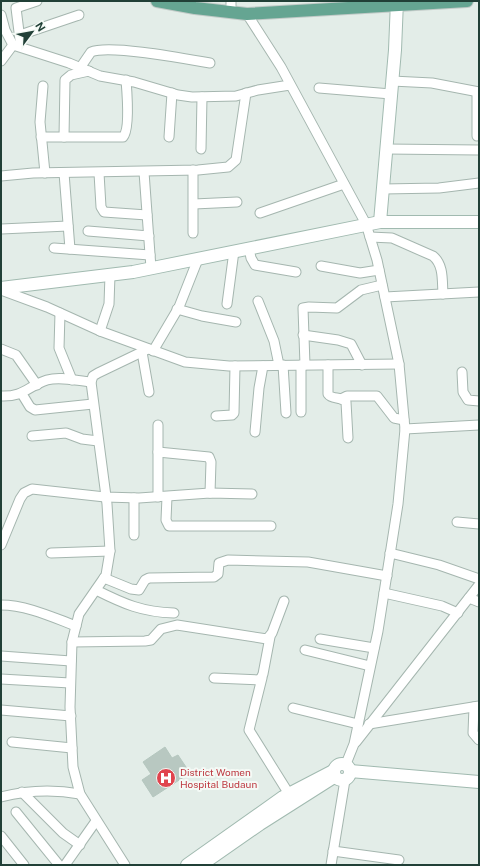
<svg xmlns="http://www.w3.org/2000/svg" width="480" height="866" font-family="'Public Sans',sans-serif">
	<style>
		.building { fill: #b8c8c1; stroke: #b5c7bf }
		.lines { fill: none; stroke-linecap: round; stroke-linejoin: round }
		.street-casing { stroke: #a5b6af; stroke-width: 11 }
		.secondary-casing { stroke: #a1bab0; stroke-width: 14 }
		.primary-casing { stroke: #c1cac7; stroke-width: 14 }
		.street { stroke: #fff; stroke-width: 9 }
		.secondary { stroke: #fff; stroke-width: 12 }
		.primary { stroke: #65a592; stroke-width: 12 }
		.labels { text-anchor: middle; stroke-width: 4; stroke-linejoin: round; paint-order: stroke }
		.health-label { font-size: 10px; fill: #be3a42; stroke: #f4faf6; text-anchor: start }
	</style>
	<rect width="100%" height="100%" fill="#e3ede8"/>
	<path class="building" d="M165,747L172,758L178,755L190,773L153,797L142,780L151,774L143,762Z"/>
	<g class="lines">
		<defs>
			<g id="street">
				<path d="M231,1V13"/>
				<path d="M247,14L281,67L366,224L377,260L399,364L405,429L398,504L378,631L354,744L346,764"/>
				<path d="M1,15L5,30L13,45L69,63L100,76L134,82L178,95L192,97L236,96L258,90L290,85"/>
				<path d="M20,35L79,15"/>
				<path d="M20,40L16,8L37,1"/>
				<path d="M1,61L13,45"/>
				<path d="M80,68L91,52C109,44 187,59 210,63"/>
				<path d="M392,81L432,83L479,92"/>
				<path d="M43,86L40,122L45,173"/>
				<path d="M319,88L391,94"/>
				<path d="M477,136V92"/>
				<path d="M41,137H123C130,130 127,92 126,80"/>
				<path d="M64,137L65,80L71,75L89,71"/>
				<path d="M169,137L172,93"/>
				<path d="M201,149L202,97"/>
				<path d="M386,149L479,150"/>
				<path d="M144,172L151,268"/>
				<path d="M64,173L70,249"/>
				<path d="M99,173L101,207L104,212L147,215"/>
				<path d="M1,176L33,173L198,170L228,167L236,160L246,93"/>
				<path d="M383,189L439,188L479,183"/>
				<path d="M194,204L237,202"/>
				<path d="M260,213L344,184"/>
				<path d="M1,229L68,226"/>
				<path d="M88,231L149,236"/>
				<path d="M193,233V170"/>
				<path d="M370,237L392,238L433,256C444,265 442,281 443,294"/>
				<path d="M54,248L150,255"/>
				<path d="M249,248L251,258L255,265L296,272"/>
				<path d="M321,266L360,273L379,270"/>
				<path d="M1,290L47,307L100,331L185,362L229,366L399,364"/>
				<path d="M385,297L479,292"/>
				<path d="M258,301L274,341L279,365"/>
				<path d="M227,304L234,251"/>
				<path d="M177,309L202,316L236,322"/>
				<path d="M60,313L59,348L72,380"/>
				<path d="M100,331L109,304L110,275"/>
				<path d="M303,335L338,340L351,344L362,365"/>
				<path d="M1,349L16,355L37,385"/>
				<path d="M153,351L179,307L198,259"/>
				<path d="M142,352L149,392"/>
				<path d="M283,365L286,413"/>
				<path d="M305,365L303,308L309,307L337,308L361,290L382,285"/>
				<path d="M328,365V394C332,400 341,396 346,402L348,438"/>
				<path d="M462,372L463,392L468,400L479,401"/>
				<path d="M22,394L30,407L35,410L93,404"/>
				<path d="M1,396C24,397 28,386 47,380C61,376 77,381 91,382"/>
				<path d="M341,399L347,396H377L394,418L404,420"/>
				<path d="M301,412V365"/>
				<path d="M216,416L232,415L234,413L235,366"/>
				<path d="M405,429L479,425"/>
				<path d="M255,432L259,388L263,366"/>
				<path d="M32,436L66,433L82,439L98,441"/>
				<path d="M158,452L209,457L211,462L210,493"/>
				<path d="M158,497V425"/>
				<path d="M167,497L166,520L169,526H271"/>
				<path d="M134,498V535"/>
				<path d="M457,522L479,524"/>
				<path d="M1,545L20,499L24,493L32,489L105,497L139,498L210,493L252,494"/>
				<path d="M51,553L110,551"/>
				<path d="M390,553L439,565L479,579"/>
				<path d="M104,578L131,589L139,590L145,580L149,578L214,577L218,574L219,563L228,560L308,562L387,576"/>
				<path d="M96,590C124,604 142,612 174,613"/>
				<path d="M384,593L442,606L458,613"/>
				<path d="M469,598L479,602"/>
				<path d="M1,605C26,605 52,617 76,626"/>
				<path d="M320,639L374,648"/>
				<path d="M72,642L145,641L151,640L161,629L177,625L267,639L272,633L284,601"/>
				<path d="M305,650L370,666"/>
				<path d="M1,656L71,661"/>
				<path d="M214,678L260,680L263,674L270,637"/>
				<path d="M262,678L249,730L289,794"/>
				<path d="M1,679L70,683"/>
				<path d="M474,707L473,733L479,740"/>
				<path d="M293,708L358,724"/>
				<path d="M1,710L71,716"/>
				<path d="M369,724L479,706"/>
				<path d="M12,742L72,748"/>
				<path d="M356,742L479,585"/>
				<path d="M22,792L63,833L80,845"/>
				<path d="M1,797C28,790 52,789 80,794"/>
				<path d="M16,812L59,865"/>
				<path d="M1,836L24,865"/>
				<path d="M333,851L399,860"/>
				<path d="M65,865L96,821"/>
				<path d="M125,865L80,794L73,767L70,707L72,642L79,614L106,575L110,551L107,504L91,382L93,376L98,373L148,349"/>
				<path d="M331,865L345,780"/>
			</g>
			<g id="secondary">
				<path d="M380,222L395,50L397,1"/>
				<path d="M1,288L133,272L380,222H479"/>
				<circle cx="342" cy="772" r="8"/>
				<path d="M350,771L479,782"/>
				<path d="M204,863L260,824L334,777"/>
				<path d="M187,865L283,797L333,771"/>
			</g>
			<path id="primary" d="M157,1L195,8L247,14L467,1"/>
		</defs>
		<use href="#street" class="street-casing"/>
		<use href="#secondary" class="secondary-casing"/>
		<use href="#primary" class="primary-casing"/>
		<use href="#street" class="street"/>
		<use href="#secondary" class="secondary"/>
		<use href="#primary" class="primary"/>
	</g>
	<defs>
		<symbol id="hospital-disc" viewBox="-11 -11 22 22"><circle r="9.5" fill="#e0444e" stroke="#f4faf6"/><path d="M-5-5h3v3.5h4V-5h3V5h-3V1.5h-4V5h-3Z" fill="#fff"/></symbol>
	</defs>
	<g fill-rule="evenodd">
		<use href="#hospital-disc" x="155" y="767" width="22" height="22"/>
	</g>
	<g class="labels">
		<g class="health-label">
			<text x="180" y="776">District Women<tspan x="180" dy="12">Hospital Budaun</tspan></text>
		</g>
	</g>
	<rect width="480" height="866" fill="none" stroke="#214037" stroke-width="4"/>
	<g transform="translate(32 32) rotate(58)" stroke="#f4faf6" stroke-width="3" paint-order="stroke">
	<path d="M0-3L7 15L0 10L-7 15Z" fill="#214037"/>
	<text y="-6" font-size="11" font-weight="bold" text-anchor="middle" fill="#214037">N</text>
	</g>
</svg>
